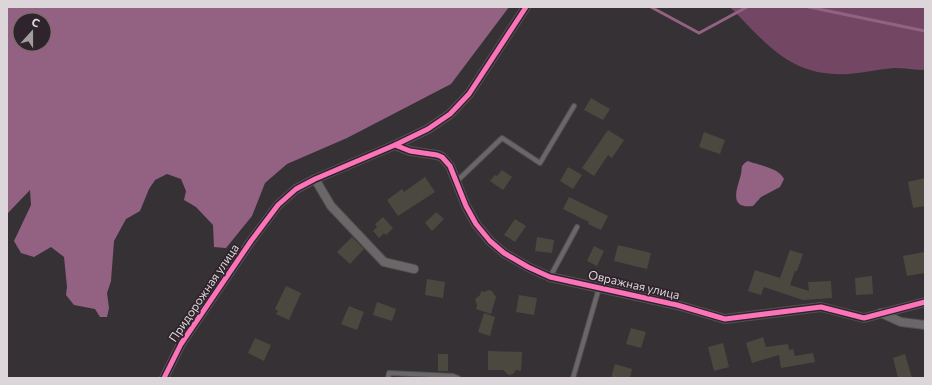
<svg xmlns="http://www.w3.org/2000/svg" width="932" height="385" font-family="Commissioner,sans-serif">
	<style>
		.forest { fill: #734664 }
		.water { fill: #936283; fill-rule: evenodd }
		.lines { fill: none; stroke-linecap: round; stroke-linejoin: round }
		.stream { stroke: #936283; stroke-width: 3 }
		.building { fill: #4b493f }
		.lane-casing { stroke: #534f52; stroke-width: 6 }
		.street-casing { stroke: #534f52; stroke-width: 10 }
		.lane { stroke: #696768; stroke-width: 4 }
		.street { stroke: #696768; stroke-width: 8 }
		.cycleway-casing { stroke: #2f242b; stroke-width: 8 }
		.cycleway { stroke: #fb73b8; stroke-width: 5 }
		.labels { text-anchor: middle; stroke-width: 3.5; stroke-linejoin: round; paint-order: stroke }
		.street-label { font-size: 12px; fill: #dcd5da; stroke: #2f242b }
	</style>
	<rect width="100%" height="100%" fill="#363134"/>
	<path class="forest" d="M730,7H925V70C915,70 904,68 894,68C879,69 864,73 848,74C790,77 767,44 730,7Z"/>
	<g class="water">
		<path d="M7,7H509L451,84L347,138L287,164L265,183L252,216L226,248L214,247L213,225L196,207L184,200L186,191L181,179L167,174L155,180L149,189L140,211L126,219L114,241L111,281L107,293L109,308L107,317H100L95,309L74,305L66,295L67,287L64,257L51,247L34,257L21,253L14,241L31,205L30,190L7,214ZM20,20H44V44H20Z"/>
		<path d="M748,161C760,166 778,167 784,179L780,187L761,197L753,206C727,209 738,187 741,174C742,171 741,167 743,165C744,163 746,162 748,161Z"/>
	</g>
	<g class="lines">
		<g class="stream">
			<path d="M651,7L699,33L747,7"/>
			<path d="M809,7L925,31"/>
		</g>
	</g>
	<g class="building">
		<path d="M591,98L610,109L603,120L584,110Z"/>
		<path d="M608,130L624,140L612,158L608,155L594,176L582,168Z"/>
		<path d="M704,132L725,140L720,154L699,147Z"/>
		<path d="M568,167L582,175L573,189L560,181Z"/>
		<path d="M502,170L512,177L503,190L490,181L495,175L497,176Z"/>
		<path d="M425,177L435,192L398,216L387,200L402,189L404,192Z"/>
		<path d="M925,178V206L913,208L908,182Z"/>
		<path d="M569,197L608,216L601,230L588,224L589,222L563,209Z"/>
		<path d="M436,212L444,219L432,231L425,223Z"/>
		<path d="M383,217L393,228L386,235L384,233L379,238L373,231L377,227L375,224Z"/>
		<path d="M515,219L526,226L515,242L504,235Z"/>
		<path d="M352,237L364,249L350,264L337,252Z"/>
		<path d="M537,237L554,240L552,253L535,251Z"/>
		<path d="M618,245L651,253L647,269L614,261Z"/>
		<path d="M594,246L604,251L597,266L587,261Z"/>
		<path d="M790,250L803,254L797,271H795L790,285L809,291L808,282L831,281L832,298L803,300L764,287L761,295L748,291L755,270L780,278Z"/>
		<path d="M924,252L925,273L907,276L903,256Z"/>
		<path d="M872,276L873,294L856,295L855,278Z"/>
		<path d="M427,279L445,282L443,298L425,295Z"/>
		<path d="M286,286L301,293L289,320L276,314L278,311L275,309Z"/>
		<path d="M489,290L492,291L496,297L491,314L476,309L477,305L475,299L480,295L481,291L484,292Z"/>
		<path d="M519,295L537,298L534,315L516,312Z"/>
		<path d="M377,302L396,309L392,321L373,315Z"/>
		<path d="M349,306L364,312L357,330L341,324Z"/>
		<path d="M484,313L495,317L490,336L478,332Z"/>
		<path d="M631,328L646,332L641,348L626,344Z"/>
		<path d="M763,337L766,347L788,344L789,350L793,349L795,356L813,353L815,362L781,368L779,355L752,363L746,343Z"/>
		<path d="M255,338L271,345L264,361L248,353Z"/>
		<path d="M723,343L729,367L714,371L708,347Z"/>
		<path d="M488,351L522,352L521,371L516,370L513,374L509,375L503,370H488Z"/>
		<rect x="438" y="354" width="10" height="17"/>
		<path d="M905,354L912,378H898L893,358Z"/>
		<path d="M615,364L632,369L630,378H611Z"/>
	</g>
	<g class="lines">
		<defs>
			<g id="lane">
				<path d="M456,182L502,138L540,163L574,106"/>
				<path d="M550,277L577,227"/>
				<path d="M388,378L389,373L453,376L458,378"/>
				<path d="M573,378L599,288"/>
			</g>
			<g id="street">
				<path d="M395,145L410,151L437,155L442,157L450,166L466,206L476,224L490,241L504,253L528,267L550,277L677,305L725,319L821,307L864,318L925,302"/>
				<path d="M315,179L331,206L384,262L414,269"/>
				<path d="M881,313L901,322L925,325"/>
				<path d="M164,378L181,344L251,241L278,205L296,189L315,179L395,145L428,129L450,114L469,94L526,7"/>
			</g>
		</defs>
		<use href="#lane" class="lane-casing"/>
		<use href="#street" class="street-casing"/>
		<use href="#lane" class="lane"/>
		<use href="#street" class="street"/>
		<defs>
			<g id="cycleway">
				<path d="M395,145L410,151L437,155L442,157L450,166L466,206L476,224L490,241L504,253L528,267L550,277L677,305L725,319L821,307L864,318L925,302"/>
				<path d="M164,378L181,344L251,241L278,205L296,189L315,179L395,145L428,129L450,114L469,94L526,7"/>
			</g>
		</defs>
		<use href="#cycleway" class="cycleway-casing"/>
		<use href="#cycleway" class="cycleway"/>
	</g>
	<g class="labels">
		<g class="street-label">
			<text transform="translate(634 285) rotate(13)" y="4">Овражная улица</text>
			<text transform="translate(204 293) rotate(-56)" y="4">Придорожная улица</text>
		</g>
	</g>
	<rect width="932" height="385" fill="none" stroke="#dcd5da" stroke-width="16"/>
	<g transform="translate(32 32) rotate(21)"><circle r="19" fill="#2f242b" stroke="#746b71"/>
	<path d="M0-3L7 15L0 10L-7 15Z" fill="#a29ca0"/>
	<text y="-6" font-size="11" font-weight="bold" text-anchor="middle" fill="#dcd5da">С</text>
	</g>
</svg>
